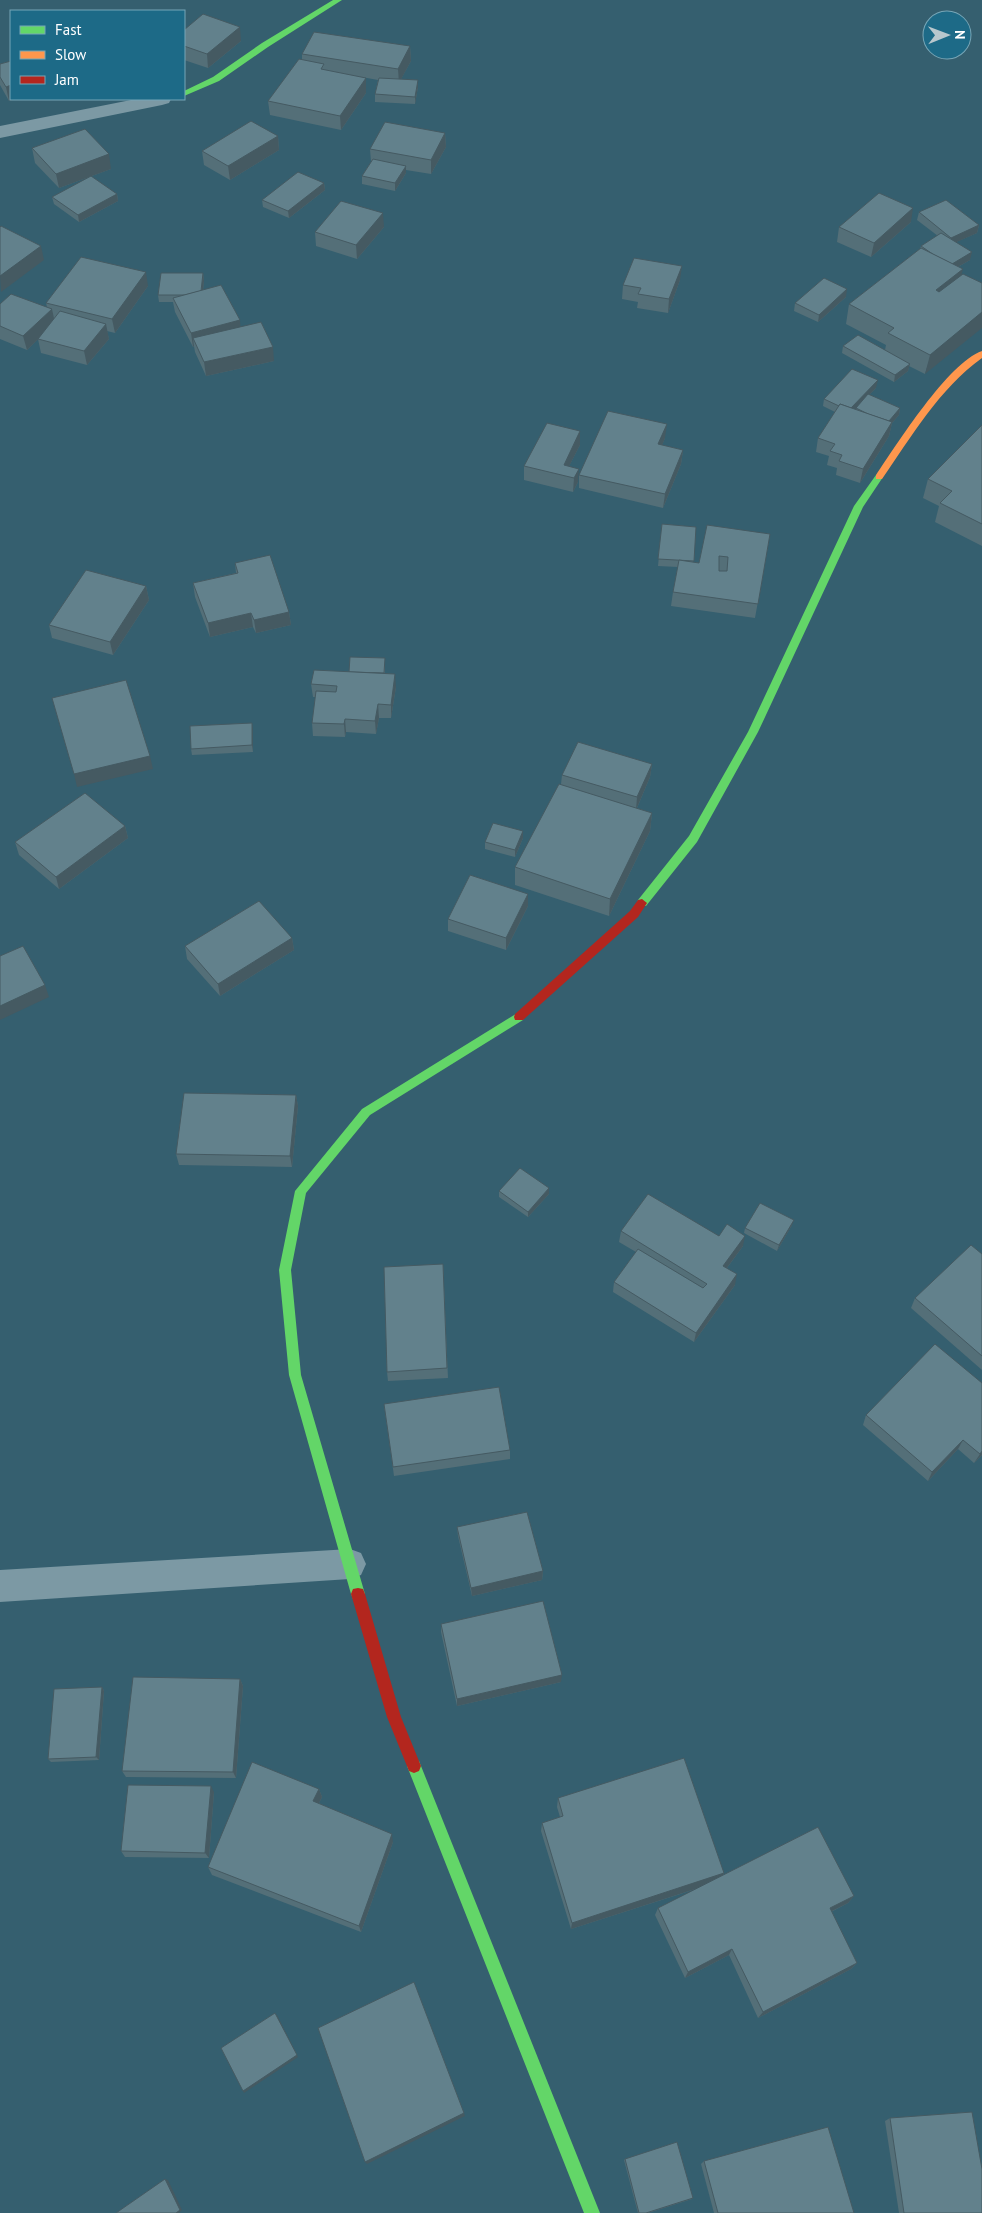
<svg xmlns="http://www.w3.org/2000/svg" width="982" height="2213" font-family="'PT Sans',sans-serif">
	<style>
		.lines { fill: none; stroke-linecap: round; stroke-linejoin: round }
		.street { fill: #7c99a4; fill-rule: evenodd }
		.fast { fill: #63d668; fill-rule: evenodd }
		.slow { fill: #ff974d; fill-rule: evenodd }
		.jam { fill: #b3261e; fill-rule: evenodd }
		.wall { fill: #546f78 }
		.shaded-wall { fill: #455a62 }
		.building { fill: #62818c; stroke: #455a62; fill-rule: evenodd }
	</style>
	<rect width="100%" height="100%" fill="#355f6f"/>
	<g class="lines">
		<g class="street">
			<path d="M136,99H171L169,103L162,105L0,138V126Z"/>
			<path d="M350,1549L361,1553L366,1564L361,1575L350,1579L0,1602V1570Z"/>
		</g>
		<g class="fast">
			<path d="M333,0H342L268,47L219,81L184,96V91L213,77L262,43Z"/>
			<path d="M879,474L883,477L863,507L758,732L697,842L646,906H638L637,903L638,900L689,836L748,732L854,506L876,475Z"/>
			<path d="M519,1012L523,1014L524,1017L523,1020L370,1115L306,1193L291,1270L301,1375L365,1594L363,1599L358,1600L353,1599L351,1594L289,1375L279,1270L295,1191L362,1109Z"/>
			<path d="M414,1759L419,1761L421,1766L600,2213H584L407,1766L409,1761Z"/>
		</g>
		<path class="slow" d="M982,351V358C939,389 912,436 882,479H876V475C897,444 948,363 982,351Z"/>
		<g class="jam">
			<path d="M642,899L647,903L638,917L523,1020H515L514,1017L515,1014L630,911L638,900Z"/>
			<path d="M358,1588L363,1589L365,1594L401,1717L421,1766L419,1771L414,1773L409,1771L387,1717L351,1594L353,1589Z"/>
		</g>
	</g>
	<g class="wall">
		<path d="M184,30L241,41L208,68L184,60Z"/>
		<path d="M410,46L411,61L401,79L418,87L415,104L375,102V94L378,80L356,76L366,78V93L341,130L270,115L268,101L302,59V54Z"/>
		<path d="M11,61L9,101L0,85V64Z"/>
		<path d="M445,133L446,147L431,174L406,170V173L395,191L362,184V176L371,162L370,149Z"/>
		<path d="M278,136L279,150L230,180L204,165L202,151Z"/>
		<path d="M32,148L111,169L59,188L35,163Z"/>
		<path d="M324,183L325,190L289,218L263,207L262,200Z"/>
		<path d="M117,194L118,201L79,222L54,204L52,197Z"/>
		<path d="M919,212L979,225L977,233L956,242L970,260L958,267L925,374L909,366L908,371L894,382L842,353L843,346L885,350L886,345L846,324L849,304L920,249L921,246L938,236L917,220Z"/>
		<path d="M911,222L871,257L837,242L839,227Z"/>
		<path d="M384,227L357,259L316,246L315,232Z"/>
		<path d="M203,273L204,281L203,290L274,361L206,376L195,352L194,346L193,347L175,312L173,302H159L158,295Z"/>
		<path d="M680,280L668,313L637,308L638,302L622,299L623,285Z"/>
		<path d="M148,286L115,333L107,331L109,339L87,365L41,353L38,339L27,350L0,339V304L47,307L46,303Z"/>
		<path d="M846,297L818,322L794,311L795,303Z"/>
		<path d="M876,388L869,395L900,408L899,415L892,423L889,436L860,483L836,475L837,468L827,465L829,456L816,452L818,438L835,412L823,406L824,399Z"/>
		<path d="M982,425V546L935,522L939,506L923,498L928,479Z"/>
		<path d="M580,431V445L569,466L578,482L573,492L524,480V466Z"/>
		<path d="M665,438L662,445L683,450L681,464L663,508L579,488V475Z"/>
		<path d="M662,524L696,527L693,563H699L770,534L755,618L671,606L673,592L678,567L658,566Z"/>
		<path d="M235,563L289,612L291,625L256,633L253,627L210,637L195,597L193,583L236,573Z"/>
		<path d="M146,586L149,600L113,655L52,638L49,625Z"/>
		<path d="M385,665V673L396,687L391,718H379L376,734L346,732L345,737L313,736L312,723L316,697H313L311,684L349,672Z"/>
		<path d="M253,730V752L192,755L191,749Z"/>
		<path d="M652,764L650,777L637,808L652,813L650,831L609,916L515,885V867L561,784L562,775Z"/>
		<path d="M125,826L128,838L59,889L19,855L15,842Z"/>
		<path d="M523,838L515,857L485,849V842Z"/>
		<path d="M528,894V906L506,950L448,931V919Z"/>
		<path d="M292,938L294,950L220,996L187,959L185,946Z"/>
		<path d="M296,1095L298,1106L292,1167L179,1165L176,1154Z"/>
		<path d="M549,1188V1194L528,1217L499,1197V1191Z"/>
		<path d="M792,1225L777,1251L744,1233L745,1228Z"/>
		<path d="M621,1231L719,1236L743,1246L727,1268L735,1285L694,1342L613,1292L614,1282L636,1252L619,1242Z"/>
		<path d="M982,1254V1370L911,1308L915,1298Z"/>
		<path d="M443,1264L448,1378L388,1381L387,1372Z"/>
		<path d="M982,1383V1455L974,1463L958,1449L928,1481L863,1425L866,1415Z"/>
		<path d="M384,1404L510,1450V1459L394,1476Z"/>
		<path d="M457,1527L543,1571L542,1580L472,1596L458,1536Z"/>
		<path d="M441,1624L561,1682L457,1706L441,1632Z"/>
		<path d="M240,1679L243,1686L236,1778L126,1777L122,1771Z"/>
		<path d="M102,1687L104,1691L99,1760L51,1762L48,1759Z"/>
		<path d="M319,1789L322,1797L319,1803L393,1842L361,1932L212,1875L208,1867Z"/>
		<path d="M214,1792L209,1858L125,1857L121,1851Z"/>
		<path d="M558,1798L724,1873L723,1876L854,1896L848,1903L831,1912L857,1963L851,1969L758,2018L729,1955L685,1978L655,1915L658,1908L699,1888L571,1929L541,1831L542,1823L560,1817L557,1807Z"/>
		<path d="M890,2118L982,2213H899L885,2121Z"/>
		<path d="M625,2159L692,2199L648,2213H638L624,2160Z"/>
		<path d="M704,2161L854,2213H714L701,2164Z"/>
	</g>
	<g class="shaded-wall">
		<path d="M240,27L241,41L208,68L207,54Z"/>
		<path d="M410,46L411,61L399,83L398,69Z"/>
		<path d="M366,78V93L341,130L340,116Z"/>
		<path d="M418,80V87L415,104V97Z"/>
		<path d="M11,85V99H17L9,101L6,87Z"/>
		<path d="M445,133L446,147L431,174V160Z"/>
		<path d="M278,136L279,150L230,180L228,166Z"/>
		<path d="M109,154L111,169L59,188L56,174Z"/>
		<path d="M406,166V173L395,191V183Z"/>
		<path d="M324,183L325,190L289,218L288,211Z"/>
		<path d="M117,194L118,201L79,222L78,215Z"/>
		<path d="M913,208L911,222L871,257L874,243Z"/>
		<path d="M383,213L384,227L357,259L356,245Z"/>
		<path d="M979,225L977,233L950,245L951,238Z"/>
		<path d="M41,246L44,260L1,292L0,276Z"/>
		<path d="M972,252L970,260L949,272L950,265Z"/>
		<path d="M682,266L680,280L668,313L669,299Z"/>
		<path d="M963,269L958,289L932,310L936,290Z"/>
		<path d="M146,272L148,286L115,333L112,319Z"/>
		<path d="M203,273L204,281L202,302L201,295Z"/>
		<path d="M847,289L846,297L818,322L819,315Z"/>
		<path d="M52,309L55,323L27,350L23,336Z"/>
		<path d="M982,312V328L925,374L930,355Z"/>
		<path d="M240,320L241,334L193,338L194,346L193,347L191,333Z"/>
		<path d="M106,324L109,339L87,365L84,351Z"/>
		<path d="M273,347L274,361L206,376L204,362Z"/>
		<path d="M910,364L908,371L894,382L895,375Z"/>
		<path d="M878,380L876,388L848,417L849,410Z"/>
		<path d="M900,408L899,415L892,423L889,436L860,483L863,469L888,422Z"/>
		<path d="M667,424L665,438L657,458L658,444Z"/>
		<path d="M580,431V445L564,476V465Z"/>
		<path d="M683,450L681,464L663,508L665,494Z"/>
		<path d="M579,469L578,482L573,492L574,478Z"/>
		<path d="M146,586L149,600L113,655L110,642Z"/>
		<path d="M289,612L291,625L256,633L254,620Z"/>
		<path d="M251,613L253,627L210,637L208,623Z"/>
		<path d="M395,674L396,687L391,718V705Z"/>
		<path d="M378,704L379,718L376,734L375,721Z"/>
		<path d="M345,719L346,732L345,737L344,724Z"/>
		<path d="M252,723L253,730V752L252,745Z"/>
		<path d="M150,756L153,769L77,787L74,774Z"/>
		<path d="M652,764L650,777L636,810L637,797Z"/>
		<path d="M652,813L650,831L609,916L610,899Z"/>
		<path d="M125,826L128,838L59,889L56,877Z"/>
		<path d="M523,831V838L515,857V850Z"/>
		<path d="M528,894V906L506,950V938Z"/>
		<path d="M292,938L294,950L220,996L218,984Z"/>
		<path d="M45,985L49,997L0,1020V1006Z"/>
		<path d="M296,1095L298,1106L292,1167L290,1156Z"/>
		<path d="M549,1188V1194L528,1217V1212Z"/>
		<path d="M794,1220L792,1225L777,1251L779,1245Z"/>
		<path d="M745,1236L743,1246L721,1276L723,1266Z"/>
		<path d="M737,1274L735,1285L694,1342L696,1333Z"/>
		<path d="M963,1440L958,1449L928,1481L932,1472Z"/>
		<path d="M982,1451V1455L974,1463Z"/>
		<path d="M543,1571L542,1580L472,1596L471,1588Z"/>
		<path d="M562,1675L561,1682L457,1706V1699Z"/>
		<path d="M240,1679L243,1686L236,1778L233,1772Z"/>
		<path d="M102,1687L104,1691L99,1760L96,1757Z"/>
		<path d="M211,1786L214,1792L209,1858L205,1853Z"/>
		<path d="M319,1789L322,1797L316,1809L313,1801Z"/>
		<path d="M392,1834L393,1842L361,1932L359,1926Z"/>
		<path d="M724,1873L720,1881L571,1929L572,1923Z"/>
		<path d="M854,1896L848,1903L824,1915L830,1908Z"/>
		<path d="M732,1949L729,1955L685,1978L688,1972Z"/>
		<path d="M857,1963L851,1969L758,2018L763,2012Z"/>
		<path d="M277,2015L298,2057L244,2093L243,2091Z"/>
		<path d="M464,2113L465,2116L367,2164L365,2162Z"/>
		<path d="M165,2179L168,2180L182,2210L179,2213H176Z"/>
	</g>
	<g class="building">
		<path d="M203,14L240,27L207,54L184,46V30Z"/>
		<path d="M314,32L410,46L398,69L302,54Z"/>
		<path d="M299,59L324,64L321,69L366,78L340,116L268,101Z"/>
		<path d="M11,61V85L6,87L0,77V64Z"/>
		<path d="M379,78L418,80L415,97L375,94Z"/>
		<path d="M251,121L278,136L228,166L202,151Z"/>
		<path d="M385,122L445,133L431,160L370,149Z"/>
		<path d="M85,129L109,154L56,174L32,148Z"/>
		<path d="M373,159L406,166L395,183L362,176Z"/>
		<path d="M298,172L324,183L288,211L262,200Z"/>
		<path d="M91,176L117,194L78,215L52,197Z"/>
		<path d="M879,193L913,208L874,243L839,227Z"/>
		<path d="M946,200L979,225L951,238L919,212Z"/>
		<path d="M341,201L383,213L356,245L315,232Z"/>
		<path d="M1,226L41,246L0,276V227Z"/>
		<path d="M941,233L972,252L952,264L934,255L921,246Z"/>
		<path d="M921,248L963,269L936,290L939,292L963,274L982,283V312L930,355L888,333L894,328L849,304Z"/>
		<path d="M81,257L146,272L112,319L46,303Z"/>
		<path d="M634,258L682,266L669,299L638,294L641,288L623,285Z"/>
		<path d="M161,273H203L201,291L185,295H158Z"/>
		<path d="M824,278L847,289L819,315L795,303Z"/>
		<path d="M221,285L240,320L191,333L173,298Z"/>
		<path d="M11,294L52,309L23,336L0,326V304Z"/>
		<path d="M60,311L106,324L84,351L38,339Z"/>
		<path d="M261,322L273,347L204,362L193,338Z"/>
		<path d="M858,335L910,364L895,375L843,346Z"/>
		<path d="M852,369L878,380L851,408L840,404L839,406L824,399Z"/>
		<path d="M868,394L900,408L889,421L868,414L856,408Z"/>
		<path d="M840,404L892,422L863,469L839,461L842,455L830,451L835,444L818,438Z"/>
		<path d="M608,411L667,424L658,444L683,450L665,494L579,475Z"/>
		<path d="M547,423L580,431L564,465L579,469L574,478L524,466Z"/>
		<path d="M982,425V524L940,503L952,491L928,479Z"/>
		<path d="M662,524L696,527L694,561L658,559Z"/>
		<path d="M707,525L770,534L758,604L673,592L679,560L699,563ZM719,556L728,557L727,571H719Z"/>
		<path d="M270,555L289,612L254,620L251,613L208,623L193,583L238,573L235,563Z"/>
		<path d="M86,570L146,586L110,642L49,625Z"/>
		<path d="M350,657L385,658L384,673L349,672Z"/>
		<path d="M314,670L395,674L391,705L378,704L375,721L345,719L344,724L312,723L316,691L336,692L337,686L311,684Z"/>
		<path d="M126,680L150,756L74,774L52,698Z"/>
		<path d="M252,723V745L191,749L190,726Z"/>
		<path d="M578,742L652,764L637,797L562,775Z"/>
		<path d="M559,784L652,813L610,899L515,867Z"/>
		<path d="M85,793L125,826L56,877L15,842Z"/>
		<path d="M493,823L523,831L515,850L485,842Z"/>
		<path d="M470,875L528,894L506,938L448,919Z"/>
		<path d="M259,901L292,938L218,984L185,946Z"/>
		<path d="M23,946L45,985L0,1006V956Z"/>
		<path d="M184,1093L296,1095L290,1156L176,1154Z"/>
		<path d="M520,1168L549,1188L528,1212L499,1191Z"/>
		<path d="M648,1194L719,1236L727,1224L745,1236L723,1266L737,1274L696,1333L614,1282L638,1249L703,1288L707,1284L621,1231Z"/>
		<path d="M760,1203L794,1220L779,1245L745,1228Z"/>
		<path d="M971,1245L982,1254V1356L915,1298Z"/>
		<path d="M443,1264L447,1368L387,1372L384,1267Z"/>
		<path d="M935,1344L982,1383V1451L980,1454L963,1440L932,1472L866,1415Z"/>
		<path d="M499,1387L510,1450L393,1467L384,1404Z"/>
		<path d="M527,1512L543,1571L471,1588L457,1527Z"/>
		<path d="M543,1601L562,1675L457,1699L441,1624Z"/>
		<path d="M133,1677L240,1679L233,1772L122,1771Z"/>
		<path d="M102,1687L96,1757L48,1759L54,1689Z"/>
		<path d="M684,1758L724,1873L572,1923L542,1823L563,1816L558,1798Z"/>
		<path d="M252,1762L319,1789L313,1801L392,1834L359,1926L208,1867Z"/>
		<path d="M128,1785L211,1786L205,1853L121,1851Z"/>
		<path d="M818,1827L854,1896L830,1908L857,1963L763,2012L732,1949L688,1972L658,1908Z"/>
		<path d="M414,1982L464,2113L365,2162L318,2028Z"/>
		<path d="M275,2013L297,2055L243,2091L221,2048Z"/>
		<path d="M972,2112L982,2169V2213H904L890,2118Z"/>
		<path d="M828,2127L854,2213H718L704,2161Z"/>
		<path d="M677,2142L693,2198L646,2213H639L625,2159Z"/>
		<path d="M165,2179L180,2210L176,2213H116Z"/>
	</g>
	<rect x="10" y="10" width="175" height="90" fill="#1d6a87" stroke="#77a6b7"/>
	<rect x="20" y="26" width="25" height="8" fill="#63d668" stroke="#77a6b7"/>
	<text x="55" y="35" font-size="15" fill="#ffffff">Fast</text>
	<rect x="20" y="51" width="25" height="8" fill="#ff974d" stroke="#77a6b7"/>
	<text x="55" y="60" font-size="15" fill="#ffffff">Slow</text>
	<rect x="20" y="76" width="25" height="8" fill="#b3261e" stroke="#77a6b7"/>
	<text x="55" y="85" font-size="15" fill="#ffffff">Jam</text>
	<g transform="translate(947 35) rotate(89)"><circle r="24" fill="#1d6a87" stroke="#77a6b7"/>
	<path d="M0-4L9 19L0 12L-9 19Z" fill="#b8c7cd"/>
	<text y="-8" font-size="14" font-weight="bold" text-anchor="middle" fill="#ffffff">N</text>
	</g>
</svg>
